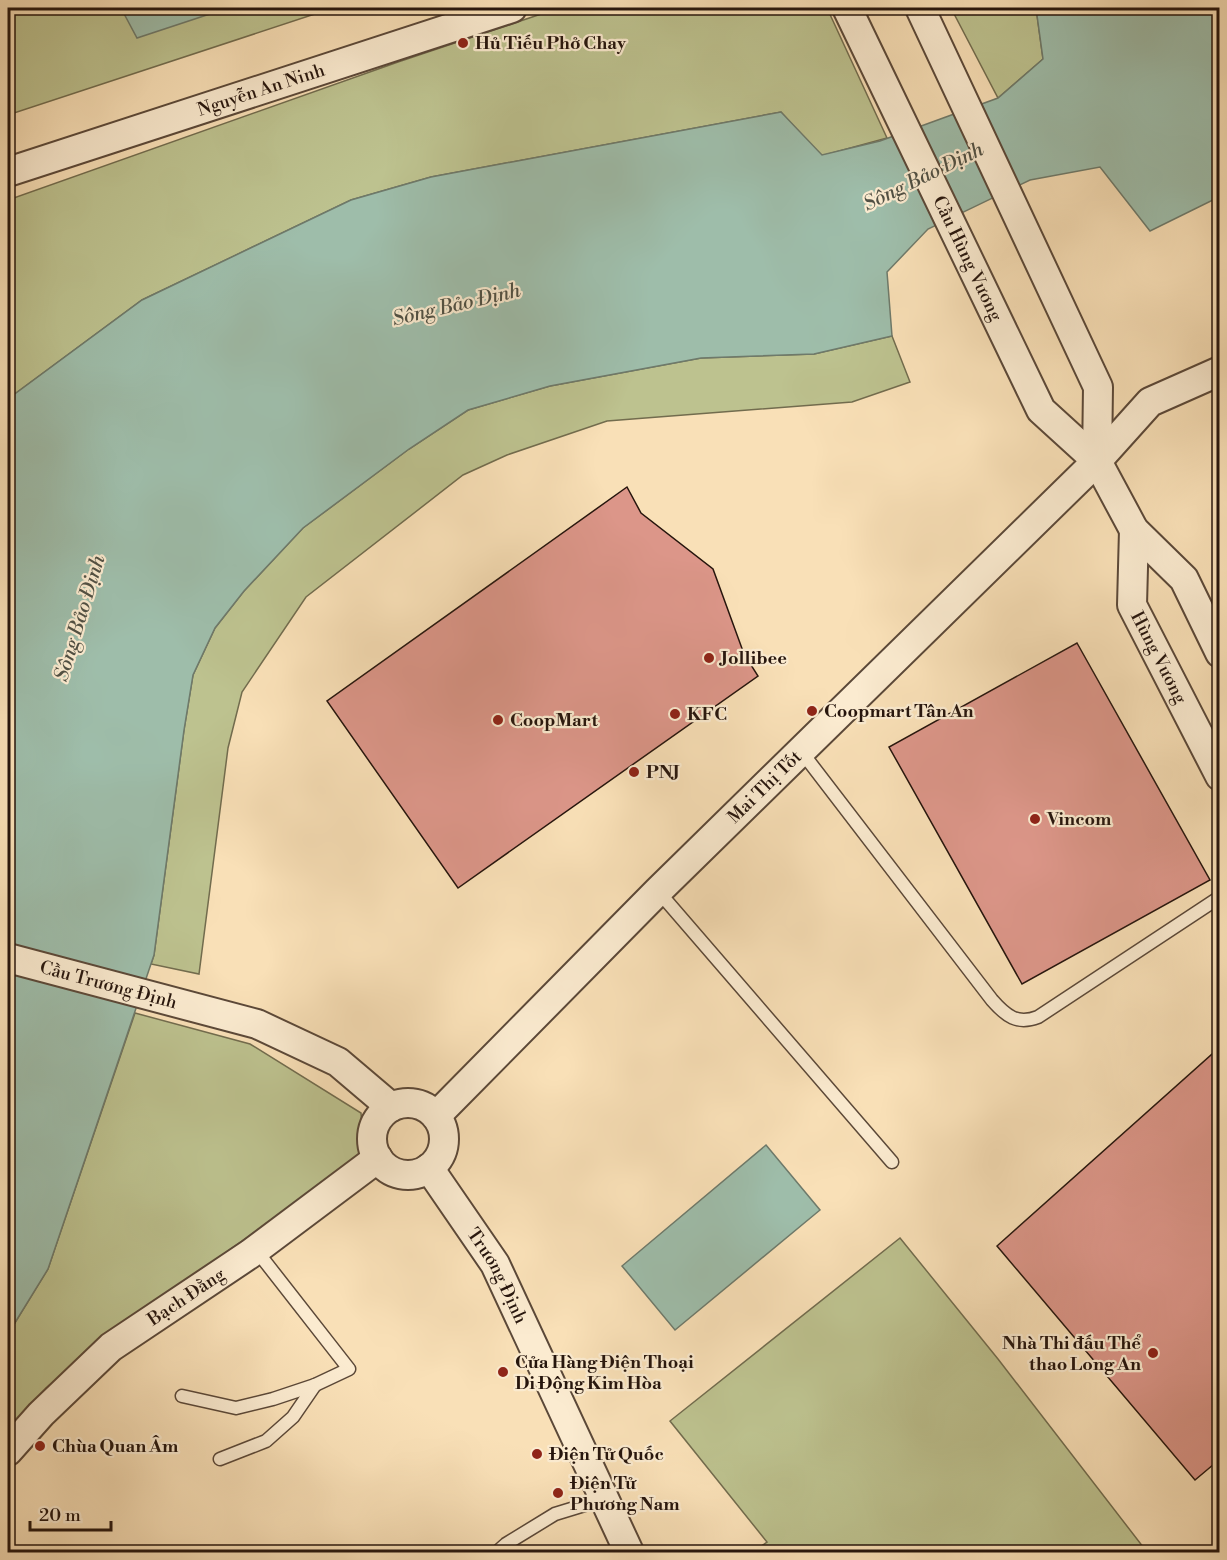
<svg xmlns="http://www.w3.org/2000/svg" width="1227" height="1560" font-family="'Libre Bodoni',serif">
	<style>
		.green { fill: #bdc28f; stroke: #726c4e; stroke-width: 1.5 }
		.water { fill: #9ebdaa; stroke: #6e7a6b; stroke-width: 1.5 }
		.building { fill: #dc9689; stroke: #26150d; stroke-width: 1.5 }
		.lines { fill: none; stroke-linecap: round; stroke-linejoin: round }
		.service-casing { stroke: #5b4838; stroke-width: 15 }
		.tertiary-casing { stroke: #5b4838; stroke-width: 32 }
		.service { stroke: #fbebd0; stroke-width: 12 }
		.tertiary { stroke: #fbebd0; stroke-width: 28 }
		.poi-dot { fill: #8f2418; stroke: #fbebd0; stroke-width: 2 }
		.labels { text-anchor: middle; stroke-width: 4.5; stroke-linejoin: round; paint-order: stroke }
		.poi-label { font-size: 18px; font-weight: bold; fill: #26150d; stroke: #fbebd0; text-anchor: start }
		.street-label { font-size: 18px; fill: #26150d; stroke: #fbebd0 }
		.water-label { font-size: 20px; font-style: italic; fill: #505044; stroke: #fbebd0 }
	</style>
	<rect width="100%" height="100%" fill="#f9e0b7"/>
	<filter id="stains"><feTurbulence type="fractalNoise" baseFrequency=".00333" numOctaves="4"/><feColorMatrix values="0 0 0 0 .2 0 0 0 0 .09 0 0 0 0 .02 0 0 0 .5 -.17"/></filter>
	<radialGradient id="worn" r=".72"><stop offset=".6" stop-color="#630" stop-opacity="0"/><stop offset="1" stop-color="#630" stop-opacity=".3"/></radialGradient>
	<g class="green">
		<path d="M8,8H333L8,115Z"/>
		<path d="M559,8H827L887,138L821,156L781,112L431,177L351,200L142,300L8,399V200L398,62Z"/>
		<path d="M951,8H1036L1043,59L998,98Z"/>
		<path d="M892,336L910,382L852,402L607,421L507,455L463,475L306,597L242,692L228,748L199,974L151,964L154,955L184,730L193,675L215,628L244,591L303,528L409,449L468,410L550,386L701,358L814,354Z"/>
		<path d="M135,1013L250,1044L361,1113L364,1155L112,1333L46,1388L8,1431V1334L48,1269Z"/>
		<path d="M900,1238L998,1359L1147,1552H753L767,1542L670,1421Z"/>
	</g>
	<g class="water">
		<path d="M121,8H228L137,38Z"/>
		<path d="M1036,8H1219V197L1150,231L1100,167L1030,180L928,229L887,272L892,336L814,354L701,358L550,386L468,410L409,449L303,528L244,591L215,628L193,675L184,730L154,955L48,1269L8,1334V399L142,300L351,200L431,177L781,112L822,155L880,141L998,98L1043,59Z"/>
		<path d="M766,1145L820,1210L675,1330L622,1266Z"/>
	</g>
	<g class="building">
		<path d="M627,487L641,513L713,569L744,654L758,676L458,888L327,701Z"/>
		<path d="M1077,643L1210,880L1022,984L889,747Z"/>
		<path d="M1220,1047V1459L1195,1480L997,1246Z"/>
	</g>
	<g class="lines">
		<defs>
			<g id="service">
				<path d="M801,751L992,1000C1006,1016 1017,1025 1038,1017L1220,897"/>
				<path d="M658,891L892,1162"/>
				<path d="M182,1396L236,1408L273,1399L315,1385L349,1369L256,1250"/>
				<path d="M220,1459L266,1441L293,1417L315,1385"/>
				<path d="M497,1552L506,1544L555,1514L604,1499"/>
			</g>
			<g id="tertiary">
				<path id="s1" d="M847,8L1041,410L1097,461L1134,530L1184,579L1220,653"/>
				<path d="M920,8L1098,387L1097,461"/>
				<path id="s2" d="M8,172L512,8"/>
				<path id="s3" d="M1134,530L1132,605L1220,776"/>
				<path id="s4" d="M8,958L257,1024L338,1062L391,1107"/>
				<circle cx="408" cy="1139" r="36"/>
				<path id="s5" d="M436,1116L658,891L1097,461L1150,402L1220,371"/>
				<path id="s6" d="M429,1168L495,1264L629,1552"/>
				<path id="s7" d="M8,1451L41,1414L111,1347L250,1254L378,1158"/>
			</g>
		</defs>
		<use href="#service" class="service-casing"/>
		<use href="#tertiary" class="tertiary-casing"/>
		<use href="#service" class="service"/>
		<use href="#tertiary" class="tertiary"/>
	</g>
	<g class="poi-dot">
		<circle cx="463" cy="43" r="6"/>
		<circle cx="709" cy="658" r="6"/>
		<circle cx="812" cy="711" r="6"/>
		<circle cx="675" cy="714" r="6"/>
		<circle cx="498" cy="720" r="6"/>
		<circle cx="634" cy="772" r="6"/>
		<circle cx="1035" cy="819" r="6"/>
		<circle cx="1153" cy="1353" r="6"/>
		<circle cx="503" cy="1372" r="6"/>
		<circle cx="40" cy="1446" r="6"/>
		<circle cx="537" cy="1454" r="6"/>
		<circle cx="558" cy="1493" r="6"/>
	</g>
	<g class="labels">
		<g class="poi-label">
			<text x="475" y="49">Hủ Tiếu Phở Chay</text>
			<text x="721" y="664">Jollibee</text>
			<text x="824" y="717">Coopmart Tân An</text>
			<text x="687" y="720">KFC</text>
			<text x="510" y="726">CoopMart</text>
			<text x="646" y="778">PNJ</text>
			<text x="1047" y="825">Vincom</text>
			<text x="1141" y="1349" text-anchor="end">Nhà Thi đấu Thể<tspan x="1141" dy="21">thao Long An</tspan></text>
			<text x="515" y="1368">Cửa Hàng Điện Thoại<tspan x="515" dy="21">Di Động Kim Hòa</tspan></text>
			<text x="52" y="1452">Chùa Quan Âm</text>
			<text x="549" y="1460">Điện Tử Quốc</text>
			<text x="570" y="1489">Điện Tử<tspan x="570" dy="21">Phương Nam</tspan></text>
		</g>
		<g class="street-label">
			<text dy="6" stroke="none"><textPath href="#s2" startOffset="266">Nguyễn An Ninh</textPath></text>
			<text dy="6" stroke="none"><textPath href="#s1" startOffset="278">Cầu Hùng Vương</textPath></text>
			<text dy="6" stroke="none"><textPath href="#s3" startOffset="134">Hùng Vương</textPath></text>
			<text dy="6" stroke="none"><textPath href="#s5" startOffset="465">Mai Thị Tốt</textPath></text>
			<text dy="6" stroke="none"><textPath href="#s4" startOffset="104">Cầu Trương Định</textPath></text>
			<text dy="6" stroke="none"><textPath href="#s6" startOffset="128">Trương Định</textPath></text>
			<text dy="6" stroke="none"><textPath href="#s7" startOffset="237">Bạch Đằng</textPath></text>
		</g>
		<g class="water-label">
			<text transform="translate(923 176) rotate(-26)" y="7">Sông Bảo Định</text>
			<text transform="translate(456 304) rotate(-13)" y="7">Sông Bảo Định</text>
			<text transform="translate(79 618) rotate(-73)" y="7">Sông Bảo Định</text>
		</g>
	</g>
	<rect width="1227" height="1560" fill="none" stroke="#f9e0b7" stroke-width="30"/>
	<rect x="9" y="9" width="1209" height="1542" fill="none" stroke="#26150d" stroke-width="3"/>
	<rect x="15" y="15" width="1197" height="1530" fill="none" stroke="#26150d" stroke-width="1.5"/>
	<path d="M30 1521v9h81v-9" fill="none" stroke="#26150d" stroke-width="3"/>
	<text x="39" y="1521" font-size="18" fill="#26150d" stroke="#fbebd0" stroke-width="4.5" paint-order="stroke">20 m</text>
	<rect width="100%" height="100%" filter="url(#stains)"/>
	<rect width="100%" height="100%" fill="url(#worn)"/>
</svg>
